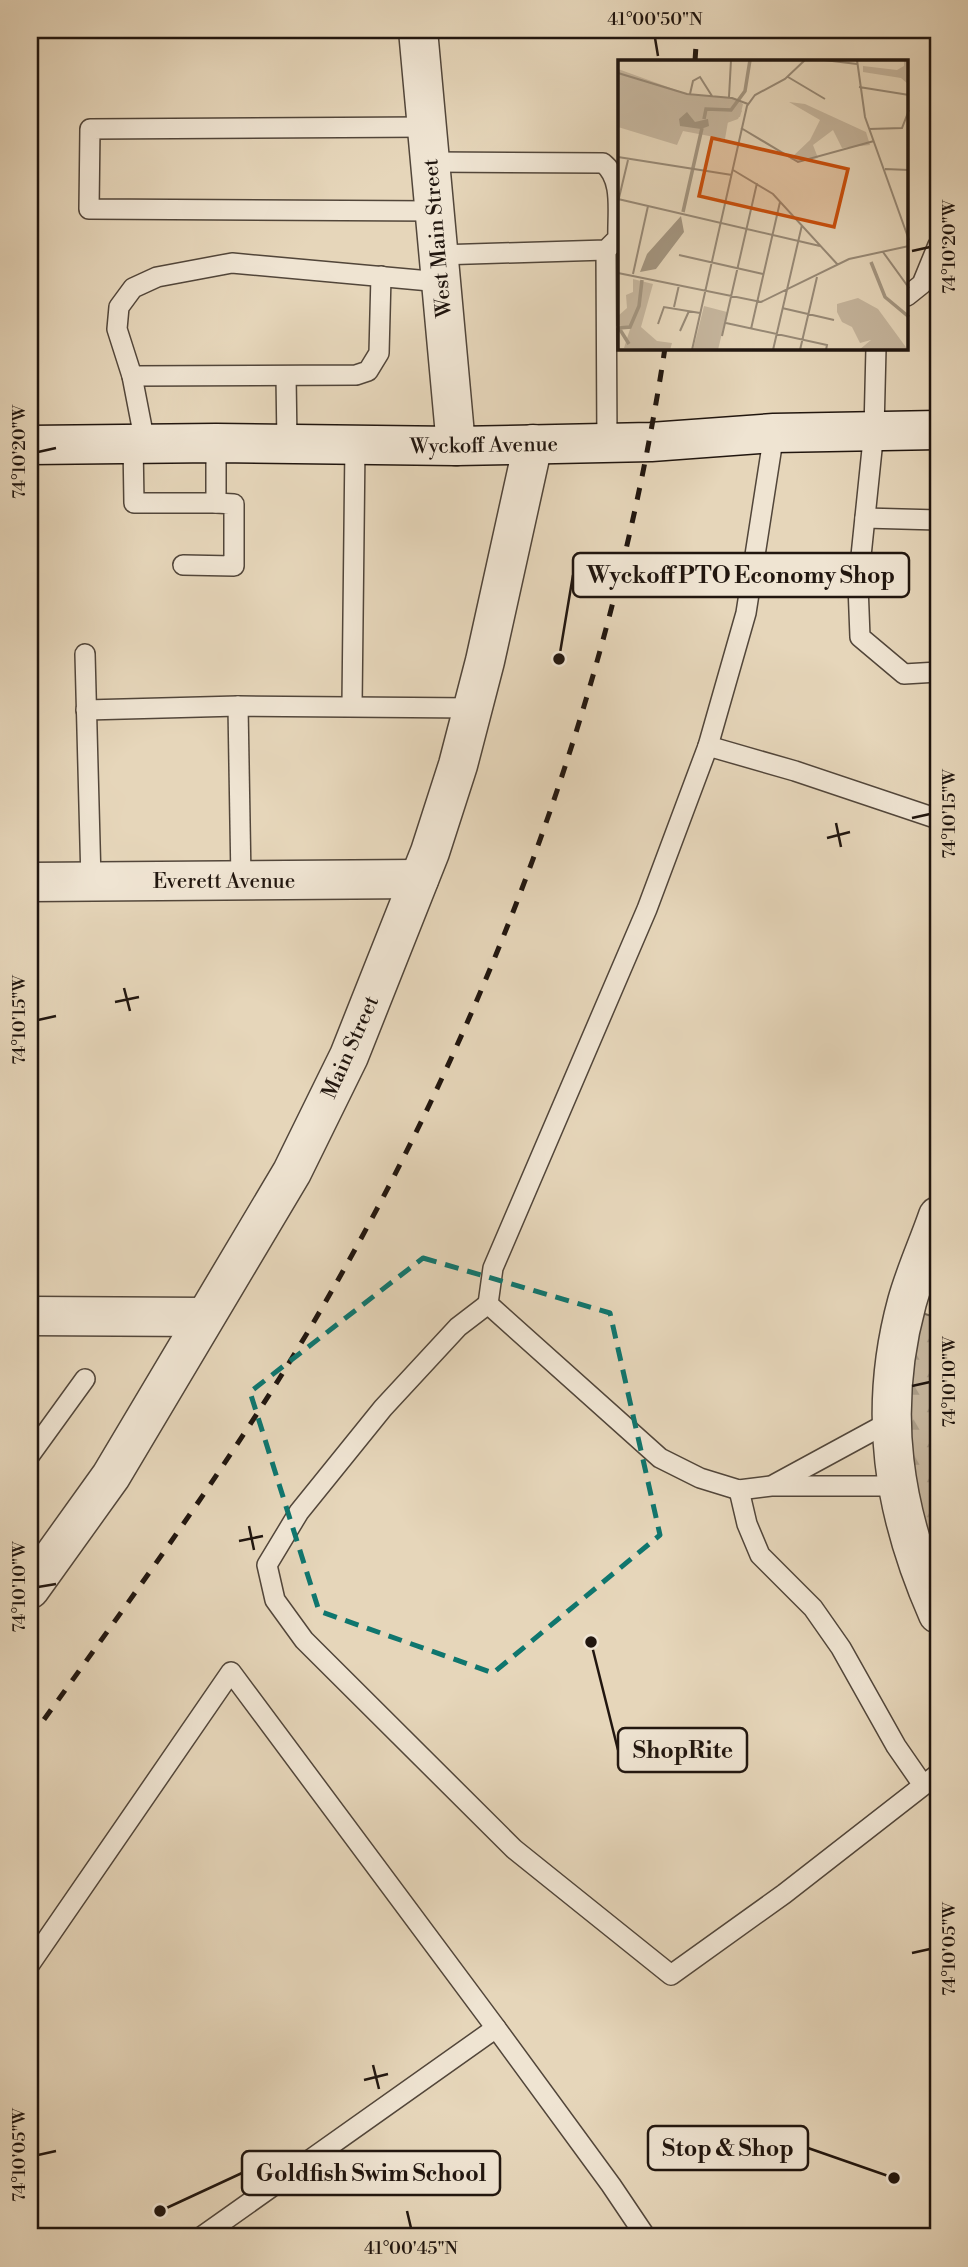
<svg xmlns="http://www.w3.org/2000/svg" width="968" height="2267" font-family="'Libre Bodoni',serif">
	<style>
		.forest { fill: url(#forest-firs); stroke: #736656; stroke-width: 2 }
		.lines { fill: none; stroke-linecap: round; stroke-linejoin: round }
		.service-casing { stroke: #52463a; stroke-width: 22 }
		.minor-casing { stroke: #52463a; stroke-width: 41 }
		.secondary-casing { stroke: #21160f; stroke-width: 41 }
		.service { stroke: #efe4d2; stroke-width: 19 }
		.minor { stroke: #efe4d2; stroke-width: 38 }
		.secondary { stroke: #efe4d2; stroke-width: 38 }
		.rail { stroke: #21160f; stroke-width: 5; stroke-dasharray: 12 12; stroke-linecap: butt }
		.marked { fill: none; stroke: #0f766e; stroke-width: 5; stroke-dasharray: 14 9; stroke-linejoin: round }
		.ticks { fill: none; stroke: #21160f; stroke-width: 2.5 }
		.labels { text-anchor: middle; stroke-width: 6; stroke-linejoin: round; paint-order: stroke }
		.street-label { font-size: 21px; fill: #21160f; stroke: #efe4d2 }
		.inset-river { fill: none; stroke: #a39580; stroke-width: 3.5 }
		.inset-road { fill: none; stroke: #978976; stroke-width: 2 }
		.view { fill: #ca4f0c; fill-opacity: 0.15; stroke: #ca4f0c; stroke-width: 3.5 }
		.inset-edge { fill: none; stroke: #21160f; stroke-width: 3.5 }
		.leader { fill: none; stroke: #21160f; stroke-width: 2.5 }
		.callout-dot { fill: #21160f; stroke: #efe4d2; stroke-width: 2.5 }
		.callout { fill: #efe4d2; stroke: #21160f; stroke-width: 2.5 }
		.callout-label { font-size: 23px; text-anchor: middle; font-weight: bold; fill: #21160f }
		.neatline { fill: none; stroke: #21160f; stroke-width: 2.5 }
		.ticks-label { font-size: 18px; text-anchor: middle; fill: #21160f }
	</style>
	<defs>
		<pattern id="forest-firs" width="22" height="20" patternUnits="userSpaceOnUse" patternTransform="scale(1.75)"><rect width="22" height="20" fill="#c5b59d"/><path d="M5 1l3.5 6h-7zM16 11l3.5 6h-7z" fill="#a99b86"/></pattern>
	</defs>
	<rect width="100%" height="100%" fill="#e6d6ba"/>
	<filter id="stains"><feTurbulence type="fractalNoise" baseFrequency=".00286" numOctaves="4"/><feColorMatrix values="0 0 0 0 .2 0 0 0 0 .09 0 0 0 0 .02 0 0 0 .5 -.17"/></filter>
	<radialGradient id="worn" r=".72"><stop offset=".6" stop-color="#630" stop-opacity="0"/><stop offset="1" stop-color="#630" stop-opacity=".3"/></radialGradient>
	<path class="forest" d="M909,1309L938,1318V1565L900,1491Z"/>
	<g class="lines">
		<defs>
			<g id="service">
				<path d="M427,127L90,129L89,209L434,211"/>
				<path d="M430,162L603,163C624,179 617,214 618,238L606,250L438,255"/>
				<path d="M606,250L607,443"/>
				<path d="M907,296L922,284L938,245"/>
				<path d="M876,348L874,430L858,585L860,637L904,674L938,672"/>
				<path d="M132,376L356,375L368,371L379,353L381,276"/>
				<path d="M286,376L287,443"/>
				<path d="M774,433L746,613L708,746L647,909L493,1268L488,1304L660,1458L700,1478L739,1490L771,1486H898"/>
				<path d="M133,443L134,503H216V443"/>
				<path d="M145,443L132,376L117,329L119,307L133,288L157,277L232,263L441,282"/>
				<path d="M865,518L938,520"/>
				<path d="M183,565L234,566V504L216,503"/>
				<path d="M85,654L91,881"/>
				<path d="M352,705L355,445"/>
				<path d="M238,706L241,880"/>
				<path d="M86,710L238,706L473,708"/>
				<path d="M708,746L795,771L938,819"/>
				<path d="M488,1304L458,1327L383,1408L299,1512L267,1565L275,1600L304,1640L514,1849L671,1975L784,1894L938,1774"/>
				<path d="M30,1455L85,1379"/>
				<path d="M775,1484L891,1421"/>
				<path d="M739,1490L747,1524L760,1555L813,1608L841,1648L896,1746L923,1785"/>
				<path d="M30,1964L231,1672L496,2028"/>
				<path d="M201,2237L496,2028L611,2185L646,2237"/>
			</g>
			<g id="minor">
				<path d="M418,30L456,446"/>
				<path d="M30,882L419,879"/>
				<path d="M938,1216C928,1245 915,1273 907,1302C877,1412 893,1512 938,1614"/>
				<path d="M30,1316L204,1317"/>
				<path d="M30,1589L111,1476L292,1172L349,1056L430,852L458,765L485,661L533,444"/>
			</g>
			<path id="secondary" d="M30,445L216,443L456,446L651,442L774,433L938,430"/>
		</defs>
		<use href="#service" class="service-casing"/>
		<use href="#minor" class="minor-casing"/>
		<use href="#secondary" class="secondary-casing"/>
		<use href="#service" class="service"/>
		<use href="#minor" class="minor"/>
		<use href="#secondary" class="secondary"/>
		<g class="rail">
			<path d="M695,61L697,30"/>
			<path d="M30,1739C125,1607 222,1475 306,1335C486,1033 612,696 665,348"/>
		</g>
	</g>
	<path class="marked" d="M423,1258L610,1313L660,1535L493,1673L319,1611L250,1392Z"/>
	<path class="ticks" d="M655,38L658,56M912,251L930,247M38,452L56,448M912,818L930,814M836,823L841,847M827,838L850,832M124,988L130,1011M115,1002L139,997M38,1020L56,1016M912,1386L930,1382M249,1526L254,1550M239,1541L263,1536M38,1587L56,1584M912,1953L930,1949M373,2065L379,2089M364,2080L388,2074M38,2155L56,2151M407,2211L411,2228"/>
	<g class="labels">
		<g class="street-label">
			<text transform="translate(437 238) rotate(-95)" y="7">West Main Street</text>
			<text transform="translate(484 445) rotate(-1)" y="7">Wyckoff Avenue</text>
			<text x="224" y="888">Everett Avenue</text>
			<text transform="translate(350 1047) rotate(-66)" y="7">Main Street</text>
		</g>
	</g>
	<g transform="translate(618 60)">
		<rect width="290" height="290" fill="#e6d6ba"/>
		<path d="M0,9L72,35L117,38L125,44L122,57L111,56L107,79L65,71L59,85L0,67Z" fill="#c5b59d"/>
		<path d="M286,0H290V24L283,18L245,12V6L279,10L286,6ZM0,17L88,39L94,54L115,41L124,51L120,59L109,63L105,74L100,72V60L91,72L92,56L76,40L51,42L48,32L1,21ZM171,42L187,44L248,72L252,85L224,88L215,70L195,85L200,98L182,102L172,99L192,80L202,60ZM15,219L35,224L23,267L39,281L54,283L52,290L6,288L12,269L0,265V256L9,248L8,235L15,232Z" fill="#c5b59d"/>
		<path d="M86,246L109,252L100,290H75Z" fill="#c5b59d"/>
		<path d="M240,238L260,249L290,290H241L253,280L242,283L234,267L224,262L219,252V244Z" fill="#c5b59d"/>
		<path d="M69,52L77,62L90,59L91,66L83,69L62,66L61,59ZM63,156L66,172L38,209L22,212L29,194Z" fill="#a39580"/>
		<path class="inset-river" d="M86,59L88,49L113,50L127,31L132,0M65,152L84,68M253,202L267,237L291,257M11,284L1,268L12,267L21,246L24,220"/>
		<path class="inset-road" d="M206,0L239,4M239,0L247,57L291,180M0,13L69,34L114,38L130,44M170,17L207,39M241,27L291,35M72,34L75,21L82,17L94,36M111,37L113,0M123,68L180,102L256,81M251,69L284,68L291,50M0,97L114,115M267,109L291,110M115,110L155,134L220,205M0,139L202,186M0,142L10,100M265,192L291,228M61,195L145,214M0,213L143,242L231,199L291,186M15,214L30,146M56,247L61,225M164,248L216,260M108,263L209,285L208,290M40,264L46,247L82,253M133,269L162,142M62,271L71,251M104,276L139,123M74,290L129,46L137,35L167,19L187,0M155,290L184,165M182,290L199,217"/>
		<path class="view" d="M94,78L230,109L216,167L81,136Z"/>
		<rect width="290" height="290" class="inset-edge"/>
	</g>
	<path class="leader" d="M559 659L573 575M591 1642L618 1750M894 2178L808 2148M160 2211L242 2173"/>
	<g class="callout-dot">
		<circle cx="559" cy="659" r="7"/>
		<circle cx="591" cy="1642" r="7"/>
		<circle cx="894" cy="2178" r="7"/>
		<circle cx="160" cy="2211" r="7"/>
	</g>
	<g class="callout">
		<rect x="573" y="553" width="336" height="44" rx="7"/>
		<rect x="618" y="1728" width="129" height="44" rx="7"/>
		<rect x="648" y="2126" width="160" height="44" rx="7"/>
		<rect x="242" y="2151" width="258" height="44" rx="7"/>
	</g>
	<g class="callout-label">
		<text x="741" y="583">Wyckoff PTO Economy Shop</text>
		<text x="683" y="1758">ShopRite</text>
		<text x="728" y="2156">Stop &amp; Shop</text>
		<text x="371" y="2181">Goldfish Swim School</text>
	</g>
	<rect width="968" height="2267" fill="none" stroke="#e6d6ba" stroke-width="77"/>
	<rect x="38" y="38" width="892" height="2190" class="neatline"/>
	<g class="ticks-label">
		<text x="655" y="25">41°00'50"N</text>
		<text transform="translate(949 247) rotate(-90)" y="6">74°10'20"W</text>
		<text transform="translate(19 452) rotate(-90)" y="6">74°10'20"W</text>
		<text transform="translate(949 814) rotate(-90)" y="6">74°10'15"W</text>
		<text transform="translate(19 1020) rotate(-90)" y="6">74°10'15"W</text>
		<text transform="translate(949 1382) rotate(-90)" y="6">74°10'10"W</text>
		<text transform="translate(19 1587) rotate(-90)" y="6">74°10'10"W</text>
		<text transform="translate(949 1949) rotate(-90)" y="6">74°10'05"W</text>
		<text transform="translate(19 2155) rotate(-90)" y="6">74°10'05"W</text>
		<text x="411" y="2254">41°00'45"N</text>
	</g>
	<rect width="100%" height="100%" filter="url(#stains)"/>
	<rect width="100%" height="100%" fill="url(#worn)"/>
</svg>
